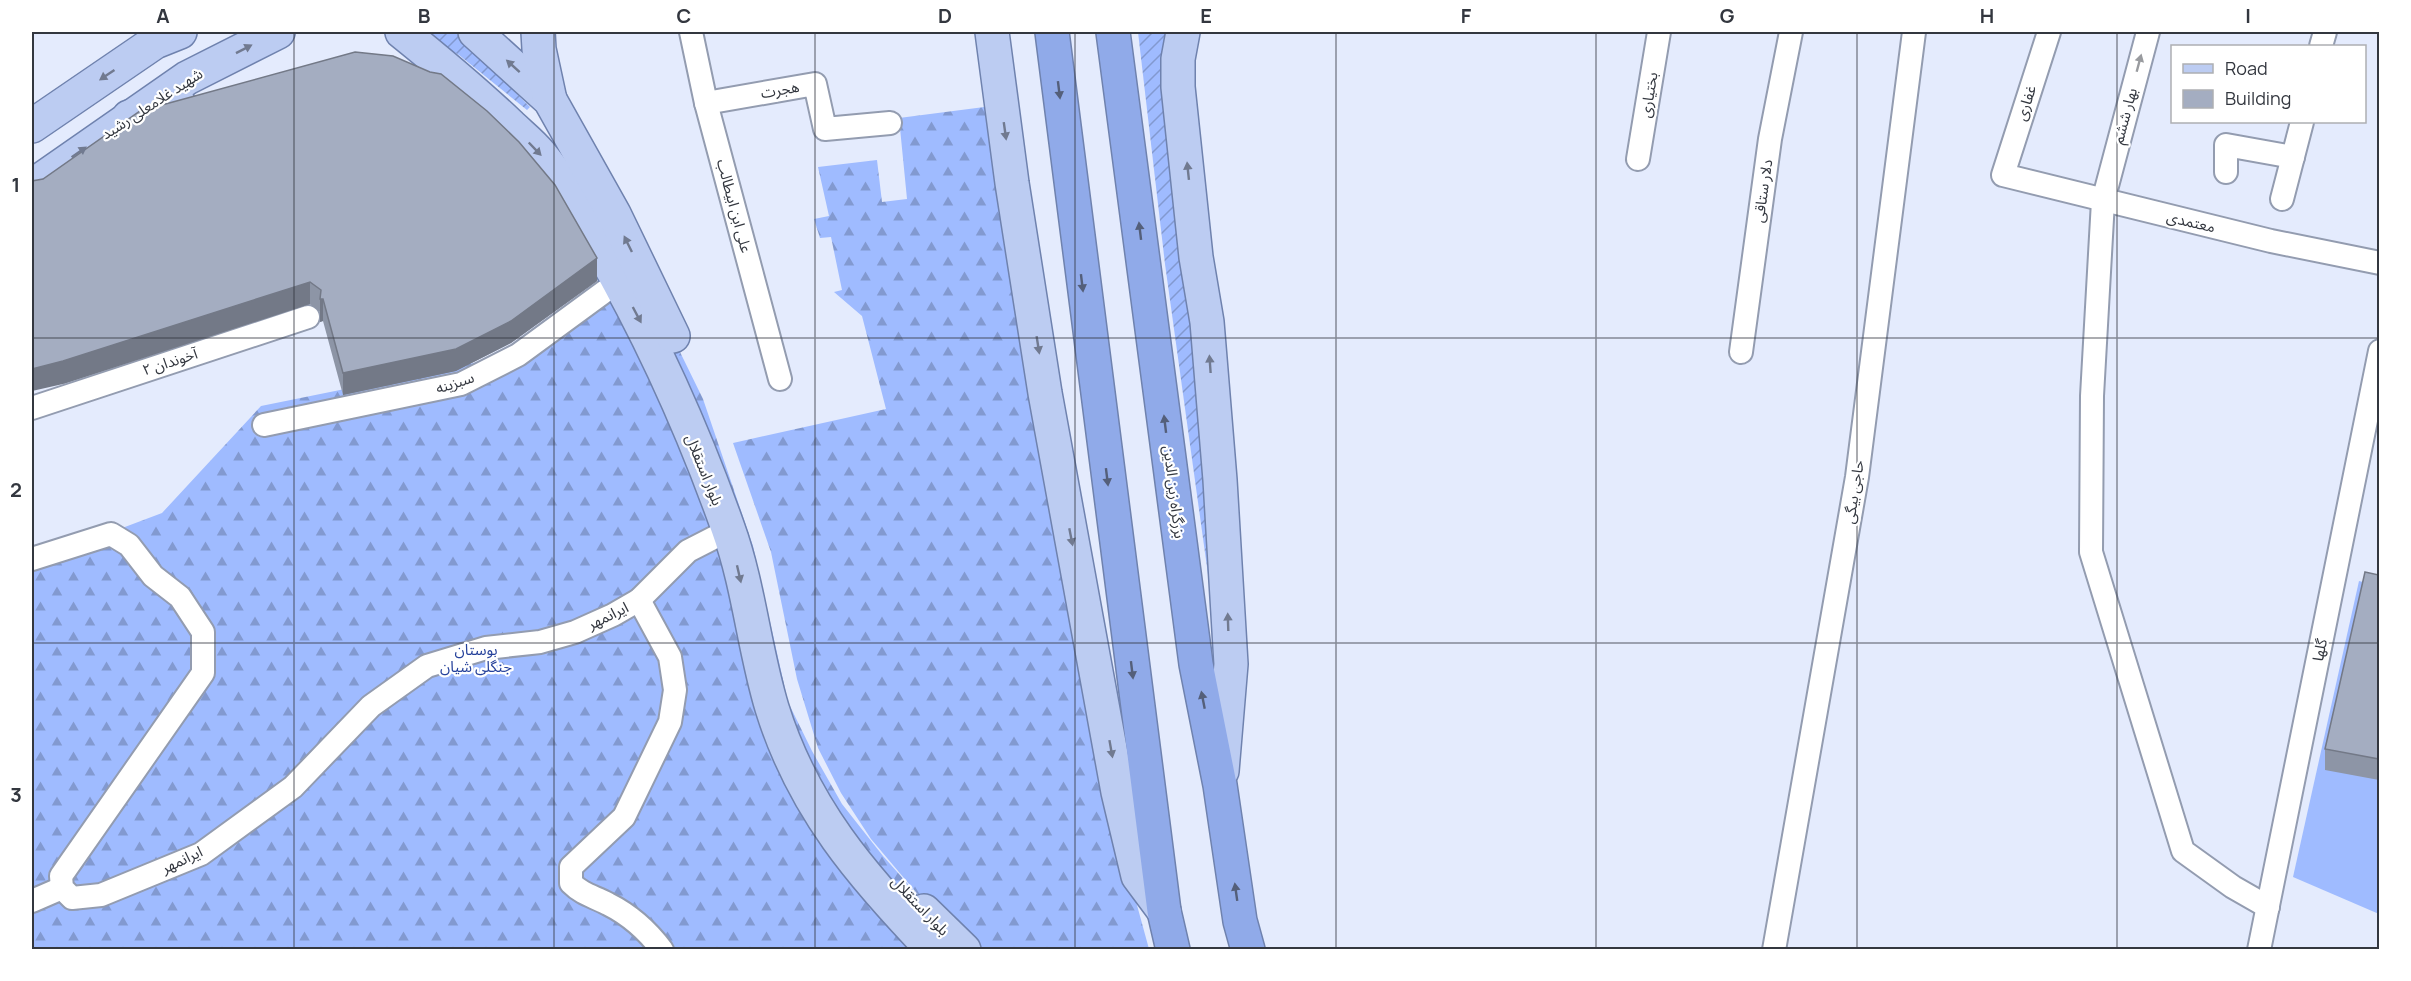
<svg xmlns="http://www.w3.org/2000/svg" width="2411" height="981" font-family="Manrope,'Noto Sans Arabic',sans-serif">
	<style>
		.forest { fill: url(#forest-firs) }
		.garden { fill: url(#garden-furrows) }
		.pitch { fill: #9fbbff }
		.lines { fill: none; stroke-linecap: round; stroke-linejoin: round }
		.street-casing { stroke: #939cb0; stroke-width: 26 }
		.primary-casing { stroke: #6f82ae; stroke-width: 36 }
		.highway-casing { stroke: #6f82ae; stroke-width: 36 }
		.street { stroke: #fff; stroke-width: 22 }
		.primary { stroke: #bcccf2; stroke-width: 33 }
		.highway { stroke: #90aae9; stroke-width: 33 }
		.wall { fill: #8d95a6 }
		.shaded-wall { fill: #737987 }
		.building { fill: #a4adc1; stroke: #737987; stroke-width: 1.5 }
		.oneway { fill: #717a90 }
		.oneway2 { fill: #999b9f }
		.oneway3 { fill: #545f7a }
		.grid { fill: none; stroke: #33373f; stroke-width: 1.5; stroke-opacity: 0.55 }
		.labels { text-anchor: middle; stroke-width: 4.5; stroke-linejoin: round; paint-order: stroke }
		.street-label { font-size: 15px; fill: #33373f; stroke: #fff }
		.park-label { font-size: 15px; fill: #25419b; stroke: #fff }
		.neatline { fill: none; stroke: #33373f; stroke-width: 2 }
		.grid-label { font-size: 20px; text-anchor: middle; font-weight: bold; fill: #33373f }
	</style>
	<defs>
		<pattern id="forest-firs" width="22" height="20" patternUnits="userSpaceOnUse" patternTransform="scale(1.5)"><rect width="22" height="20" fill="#9fbbff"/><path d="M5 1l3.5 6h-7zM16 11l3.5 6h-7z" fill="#8299d0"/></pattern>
		<pattern id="garden-furrows" width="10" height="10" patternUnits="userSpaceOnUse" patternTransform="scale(1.5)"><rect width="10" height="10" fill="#9fbbff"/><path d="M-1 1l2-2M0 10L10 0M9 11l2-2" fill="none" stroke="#8299d0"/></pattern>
	</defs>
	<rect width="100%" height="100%" fill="#e4ebfd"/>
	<path class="forest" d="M992,106L1123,854L1149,949L32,950V562L162,513L261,406L488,360L536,339L635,260L703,399L753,546L788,702L812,751L842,804L883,856L931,910L871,839L841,793L818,748L797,679L771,552L733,443L886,409L862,316L834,292L842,290L831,237L820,238L814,219L829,216L818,167L877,160L882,202L907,199L899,118Z"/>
	<g class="garden">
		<path d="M419,32H455L530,107L527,110L459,55Z"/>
		<path d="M1138,32H1176L1211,596L1165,264Z"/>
	</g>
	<path class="pitch" d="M2359,581L2379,586V914L2293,877Z"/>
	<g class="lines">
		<defs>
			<g id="street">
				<path d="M691,32L706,103L780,379"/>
				<path d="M2049,32L2003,175L2271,241L2380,263"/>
				<path d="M2148,32L2103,201L2092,396L2091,552L2183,851L2233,887L2268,907"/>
				<path d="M2321,46L2325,32"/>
				<path d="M706,103L815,84L825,129L890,123"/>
				<path d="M1638,159L1659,32"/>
				<path d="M2226,172V145L2293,157"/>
				<path d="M2282,199L2302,122"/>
				<path d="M1741,352L1770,139L1791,32"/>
				<path d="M32,408L308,317"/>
				<path d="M264,425L461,384L518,355L619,281"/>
				<path d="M32,559L111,534L129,545L153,576L180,597L203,632V673L61,876L62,888L72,898L101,895L201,854L293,787L371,706L427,666L486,648L540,642L575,632L613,615L639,600L688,551L729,530"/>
				<path d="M639,600L670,657L675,690L670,722L624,817L571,867V883C583,895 593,896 608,904C630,915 647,930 662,950"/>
				<path d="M32,901L62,888"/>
				<path d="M1774,950L1857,477L1914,32"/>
				<path d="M2259,950L2380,351"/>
			</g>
			<g id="primary">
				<path d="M402,32C438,61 475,92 509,124C519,134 531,143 540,154C562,180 579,212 596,241C649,332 693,429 728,528C749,586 754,649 772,708C803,808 862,876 933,950"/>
				<path d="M475,32L550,100L614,214L673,336"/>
				<path d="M538,32L539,49L550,100"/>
				<path d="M992,32L1012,183L1045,393L1118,792L1138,876L1164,911"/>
				<path d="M1183,32L1178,59V87L1196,257L1207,322L1220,480L1231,664L1222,771"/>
				<path d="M129,117L178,102"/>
				<path d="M32,126L155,42L180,32"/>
				<path d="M32,186L187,78L278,32"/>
				<path d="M924,911L964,950"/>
			</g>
			<g id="highway">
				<path d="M1052,32L1164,911L1173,950"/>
				<path d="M1113,32L1196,664L1220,785L1240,921L1248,950"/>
			</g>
		</defs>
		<use href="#street" class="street-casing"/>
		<use href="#primary" class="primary-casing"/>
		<use href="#highway" class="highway-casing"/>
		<use href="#street" class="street"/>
		<use href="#primary" class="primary"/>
		<use href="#highway" class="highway"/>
	</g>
	<g class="wall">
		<path d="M487,111L597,281L511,343L456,371L343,395L323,321L320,322V312L310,304L63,384Z"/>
		<path d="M2379,575V780L2325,770V749Z"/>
	</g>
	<g class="shaded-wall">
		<path d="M597,258V281L511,343L456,371L343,395V373Z"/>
		<path d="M310,282V304L63,384L32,391V369Z"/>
		<path d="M320,299H323V321L320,322Z"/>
	</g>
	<g class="building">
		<path d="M355,52L393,56L430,72L441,74L487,111L519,142L555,185L597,258L511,321L456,349L343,373L323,299H320L321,290L310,282L63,361L32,369V181L43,179L140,111Z"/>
		<path d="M2365,572L2379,575V759L2325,749Z"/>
	</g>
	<defs><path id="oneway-solid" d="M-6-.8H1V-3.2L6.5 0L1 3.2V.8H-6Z" transform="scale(1.5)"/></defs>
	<g class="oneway">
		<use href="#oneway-solid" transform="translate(244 49) rotate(-27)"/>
		<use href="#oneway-solid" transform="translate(513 66) rotate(-138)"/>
		<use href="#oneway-solid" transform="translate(107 75) rotate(146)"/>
		<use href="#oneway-solid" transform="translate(1005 131) rotate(82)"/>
		<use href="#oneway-solid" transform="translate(535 149) rotate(46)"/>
		<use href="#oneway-solid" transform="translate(79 152) rotate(-35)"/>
		<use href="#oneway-solid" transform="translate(1188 171) rotate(-96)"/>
		<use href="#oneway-solid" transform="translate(628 244) rotate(-116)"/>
		<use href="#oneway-solid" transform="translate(637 315) rotate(62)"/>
		<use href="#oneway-solid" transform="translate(1038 345) rotate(81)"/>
		<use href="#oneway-solid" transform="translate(1210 364) rotate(-94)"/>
		<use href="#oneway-solid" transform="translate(1071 537) rotate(79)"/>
		<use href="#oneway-solid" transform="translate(739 574) rotate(77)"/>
		<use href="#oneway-solid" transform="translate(1228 622) rotate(-92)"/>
		<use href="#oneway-solid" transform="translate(1111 749) rotate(80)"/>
	</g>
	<use class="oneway2" href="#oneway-solid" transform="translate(2139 63) rotate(-75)"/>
	<g class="oneway3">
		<use href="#oneway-solid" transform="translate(1059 90) rotate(83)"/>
		<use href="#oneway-solid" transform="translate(1140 231) rotate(-97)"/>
		<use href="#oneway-solid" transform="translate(1082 283) rotate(83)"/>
		<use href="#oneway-solid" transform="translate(1165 424) rotate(-97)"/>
		<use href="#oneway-solid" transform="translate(1107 477) rotate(83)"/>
		<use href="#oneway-solid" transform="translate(1132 670) rotate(83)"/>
		<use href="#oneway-solid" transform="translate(1203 700) rotate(-101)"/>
		<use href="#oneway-solid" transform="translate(1236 892) rotate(-98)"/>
	</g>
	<path class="grid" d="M294,32V950M554,32V950M815,32V950M1075,32V950M1336,32V950M1596,32V950M1857,32V950M2117,32V950M32,338H2380M32,643H2380"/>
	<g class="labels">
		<g class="street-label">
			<text transform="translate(780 90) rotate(-10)" y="5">هجرت</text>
			<text transform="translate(1649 95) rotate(-81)" y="5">بختیاری</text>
			<text transform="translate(2026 103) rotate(-72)" y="5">غفاری</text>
			<text transform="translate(152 104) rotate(-33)" y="5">شهید غلامعلی رشید</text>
			<text transform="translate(2125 116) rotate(-75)" y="5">بهار ششم</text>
			<text transform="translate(1763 191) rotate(-82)" y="5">دلار ستاقی</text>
			<text transform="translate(734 206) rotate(75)" y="5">علی ابن ابیطالب</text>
			<text transform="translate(2191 222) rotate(13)" y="5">معتمدی</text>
			<text transform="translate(170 362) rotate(-18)" y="5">آخوندان ۲</text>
			<text transform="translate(455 383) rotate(-18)" y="5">سبزینه</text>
			<text transform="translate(704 470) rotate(68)" y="5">بلوار استقلال</text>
			<text transform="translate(1174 492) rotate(83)" y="5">بزرگراه زین الدین</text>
			<text transform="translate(1854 492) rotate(-81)" y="5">حاجی بیگی</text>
			<text transform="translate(608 616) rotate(-26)" y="5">ایرانمهر</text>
			<text transform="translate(2320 650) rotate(-79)" y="5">گلها</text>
			<text transform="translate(182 860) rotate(-25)" y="5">ایرانمهر</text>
			<text transform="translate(920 906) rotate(46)" y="5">بلوار استقلال</text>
		</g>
		<g class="park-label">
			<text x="476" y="655">بوستان<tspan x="476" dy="17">جنگلی شیان</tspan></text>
		</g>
	</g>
	<rect width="2411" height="981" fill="none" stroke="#ffffff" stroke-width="66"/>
	<rect x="2171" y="45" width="195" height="78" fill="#ffffff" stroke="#adafb2" stroke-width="1.5"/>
	<rect x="2183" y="64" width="30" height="9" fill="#bcccf2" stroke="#adafb2" stroke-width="1.5"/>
	<text x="2225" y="75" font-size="18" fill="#33373f">Road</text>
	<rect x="2183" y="90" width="30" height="18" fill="#a4adc1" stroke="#adafb2" stroke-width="1.5"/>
	<text x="2225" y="105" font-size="18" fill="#33373f">Building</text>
	<rect x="33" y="33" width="2345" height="915" class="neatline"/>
	<g class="grid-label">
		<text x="163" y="23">A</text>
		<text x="424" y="23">B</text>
		<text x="684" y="23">C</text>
		<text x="945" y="23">D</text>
		<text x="1206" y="23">E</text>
		<text x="1466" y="23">F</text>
		<text x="1727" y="23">G</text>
		<text x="1987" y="23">H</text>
		<text x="2248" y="23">I</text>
		<text x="16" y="192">1</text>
		<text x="16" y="497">2</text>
		<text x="16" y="802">3</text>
	</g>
</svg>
